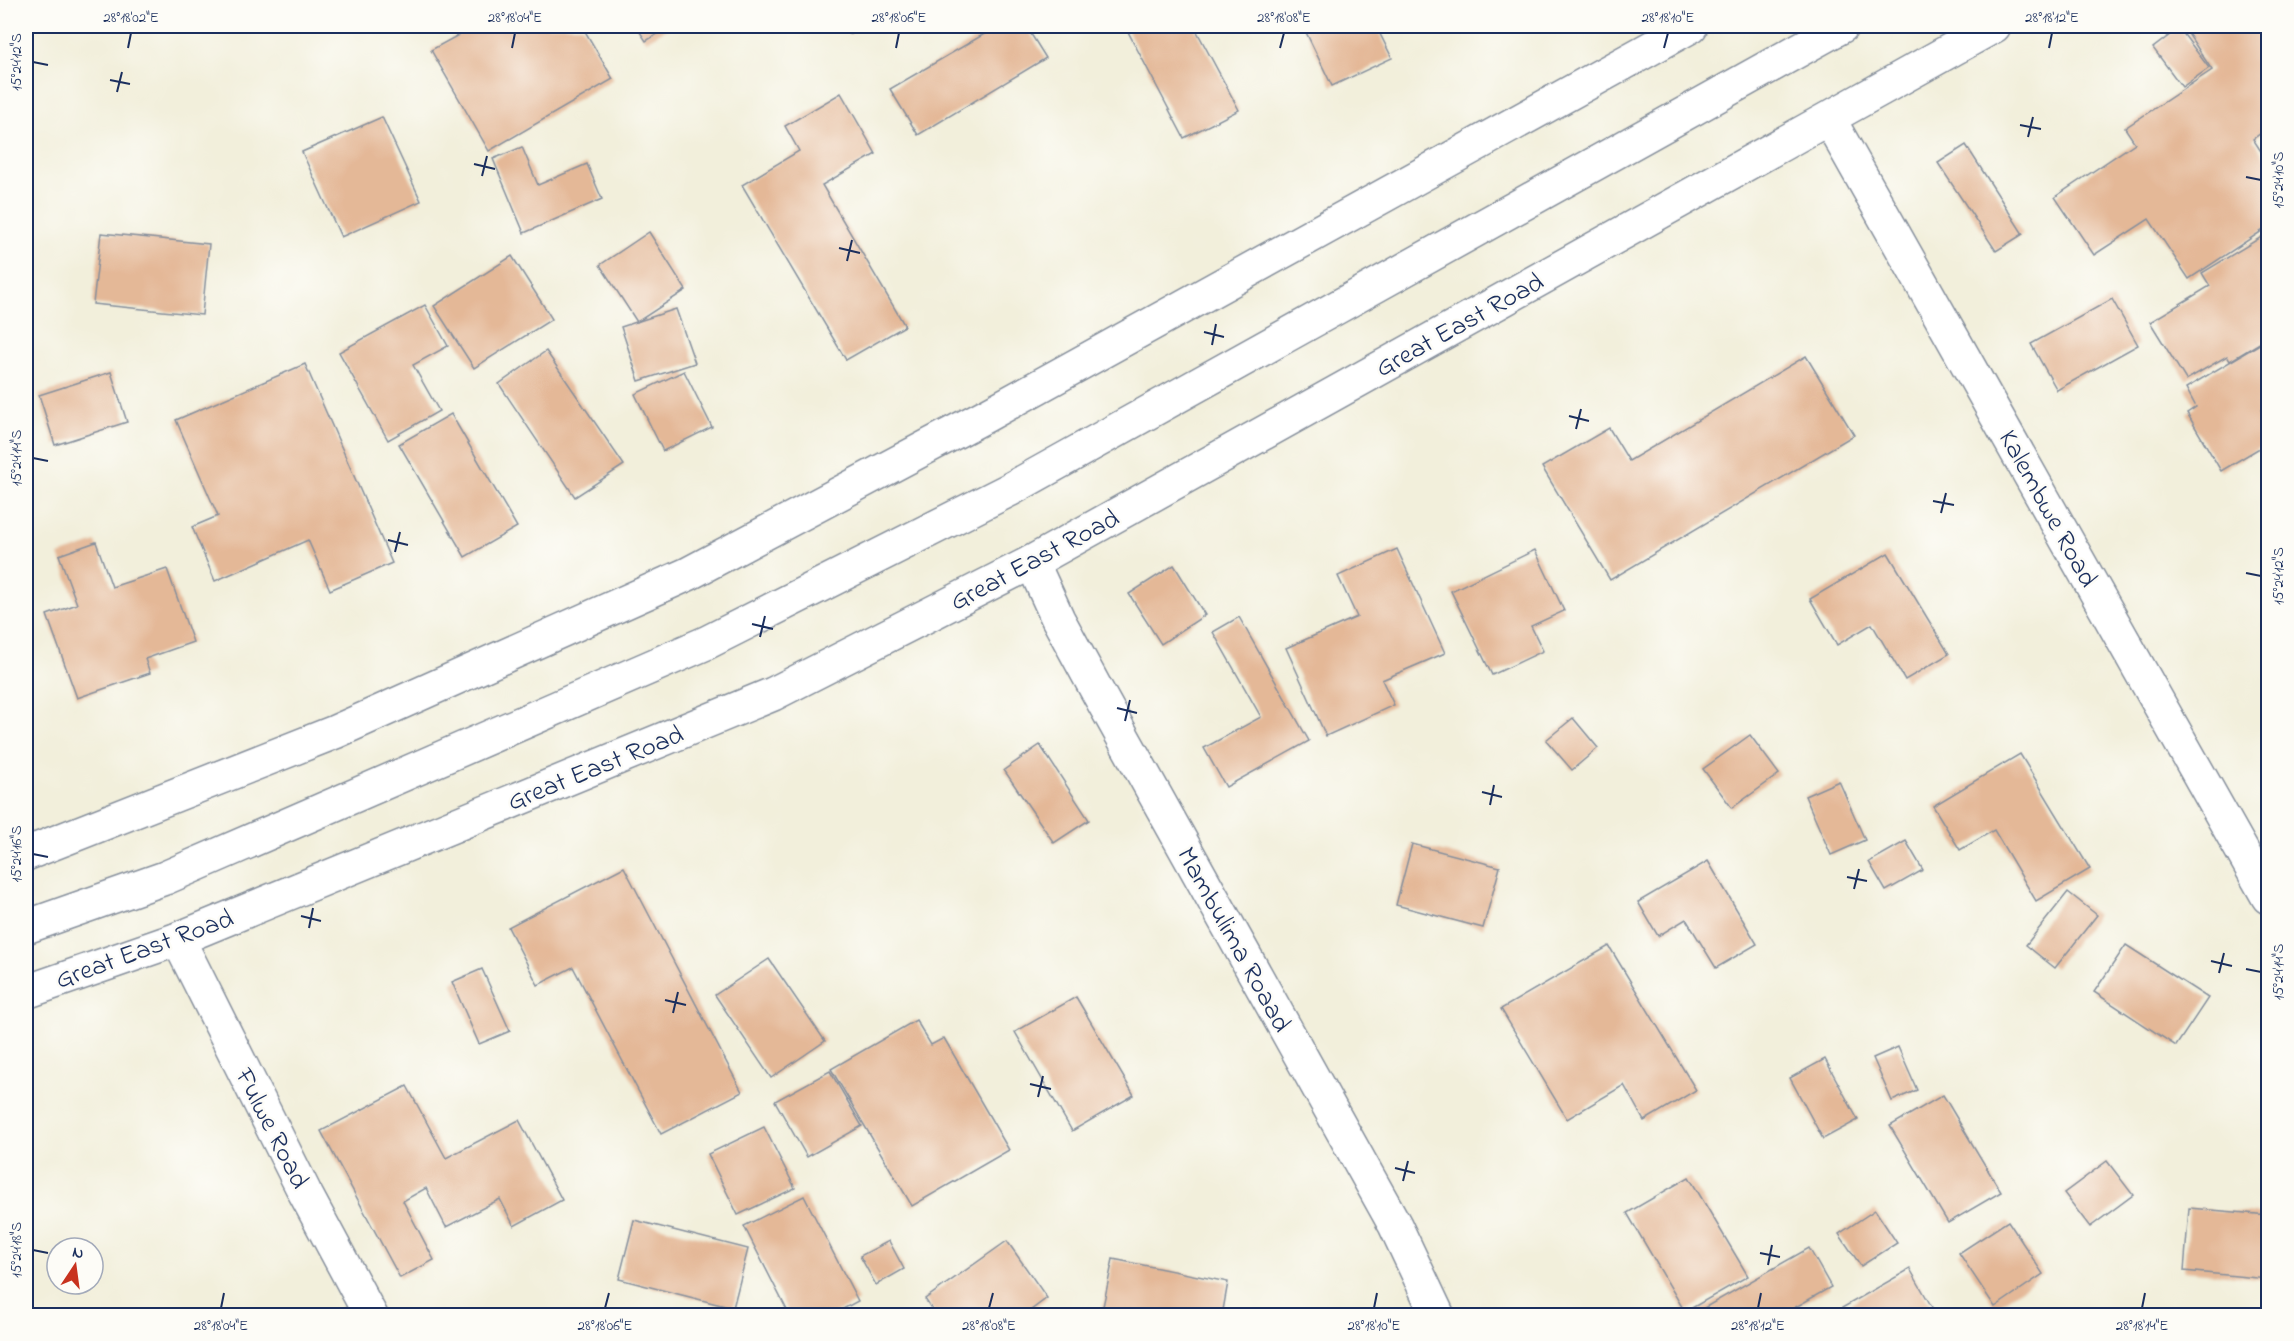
<svg xmlns="http://www.w3.org/2000/svg" width="2294" height="1341" font-family="'Indie Flower',sans-serif">
	<style>
		.building { fill: #e4b897 }
		.lines { fill: none; stroke-linecap: round; stroke-linejoin: round }
		.minor-casing { stroke: #868f9c; stroke-width: 36 }
		.primary-casing { stroke: #868f9c; stroke-width: 36 }
		.minor { stroke: #fff; stroke-width: 33 }
		.primary { stroke: #fff; stroke-width: 33 }
		.ticks { fill: none; stroke: #1b2f5e; stroke-width: 2 }
		.labels { text-anchor: middle; stroke-width: 5; stroke-linejoin: round; paint-order: stroke }
		.street-label { font-size: 27px; fill: #1b2f5e; stroke: #fdfcf7 }
		.neatline { fill: none; stroke: #1b2f5e; stroke-width: 2 }
		.ticks-label { font-size: 15px; text-anchor: middle; fill: #1b2f5e }
	</style>
	<rect width="100%" height="100%" fill="#fdfcf7"/>
	<filter id="ink" filterUnits="userSpaceOnUse"><feTurbulence type="fractalNoise" baseFrequency=".0167" numOctaves="2"/><feDisplacementMap in="SourceGraphic" scale="12" xChannelSelector="R" yChannelSelector="G"/><feConvolveMatrix kernelMatrix="1 2 1 2 8 2 1 2 1" color-interpolation-filters="sRGB"/></filter>
	<filter id="wash" filterUnits="userSpaceOnUse"><feTurbulence type="fractalNoise" baseFrequency=".008" numOctaves="4" result="noise"/><feDisplacementMap in="SourceGraphic" scale="24" xChannelSelector="R" yChannelSelector="G"/><feGaussianBlur stdDeviation="1.35" result="paint"/><feColorMatrix in="noise" values="0 0 0 0 0 0 0 0 0 0 0 0 0 0 0 0 0 1.4 0 .05"/><feComposite in="paint" operator="in"/></filter>
	<g filter="url(#wash)">
		<rect width="100%" height="100%" fill="#f2efdb"/>
		<g id="blocks">
			<g class="building">
				<path d="M475,26H582L613,79L489,151L431,50Z"/>
				<path d="M636,26H671L646,41Z"/>
				<path d="M845,26H866L849,34Z"/>
				<path d="M998,26H1026L1046,58L918,135L890,89Z"/>
				<path d="M1125,26H1194L1239,110L1184,138Z"/>
				<path d="M1303,26H1376L1392,58L1332,86Z"/>
				<path d="M2197,26H2259L2268,39V128L2253,139L2268,162V227L2189,279L2149,219L2094,255L2055,197L2135,143L2125,128L2212,70L2187,32Z"/>
				<path d="M2179,28L2209,68L2182,87L2153,48Z"/>
				<path d="M841,93L876,154L822,185L905,326L846,360L742,185L799,151L785,126Z"/>
				<path d="M382,117L421,201L341,237L302,152Z"/>
				<path d="M1966,145L2023,234L1996,251L1938,163Z"/>
				<path d="M522,147L538,185L587,164L602,199L524,233L493,159Z"/>
				<path d="M649,232L686,290L637,322L600,265Z"/>
				<path d="M101,233L209,244L202,315L93,304Z"/>
				<path d="M2268,233V338L2230,361L2227,356L2186,380L2150,322L2210,286L2202,273Z"/>
				<path d="M512,256L552,319L474,368L434,306Z"/>
				<path d="M2112,299L2138,345L2057,390L2031,344Z"/>
				<path d="M425,305L448,346L413,365L439,411L388,440L339,352Z"/>
				<path d="M676,309L695,363L639,381L621,327Z"/>
				<path d="M2268,339V406L2261,410L2268,422V443L2221,471L2187,413L2196,407L2186,388Z"/>
				<path d="M546,351L624,465L575,497L499,384Z"/>
				<path d="M1806,356L1854,435L1610,580L1542,467L1609,428L1629,461Z"/>
				<path d="M305,364L392,563L330,590L308,540L215,581L192,527L218,516L176,420Z"/>
				<path d="M684,371L712,427L663,451L635,394Z"/>
				<path d="M111,372L127,422L55,445L39,395Z"/>
				<path d="M451,414L517,527L465,557L399,444Z"/>
				<path d="M96,542L112,587L167,569L193,642L145,659L150,673L77,698L47,615L77,604L59,555Z"/>
				<path d="M1397,549L1445,653L1382,680L1394,705L1326,736L1286,648L1357,617L1338,576Z"/>
				<path d="M1535,550L1564,611L1531,626L1543,651L1492,675L1451,591Z"/>
				<path d="M1888,553L1949,654L1905,680L1872,624L1837,645L1810,599Z"/>
				<path d="M1174,565L1205,615L1161,644L1129,594Z"/>
				<path d="M1239,617L1309,741L1226,787L1204,748L1261,717L1213,632Z"/>
				<path d="M1573,718L1598,748L1572,770L1546,740Z"/>
				<path d="M1750,735L1779,774L1732,808L1703,769Z"/>
				<path d="M1040,745L1089,820L1054,843L1004,770Z"/>
				<path d="M2020,754L2090,869L2036,901L1994,830L1960,850L1933,806Z"/>
				<path d="M1839,781L1865,840L1831,855L1805,796Z"/>
				<path d="M1906,841L1923,870L1886,891L1869,862Z"/>
				<path d="M1412,844L1500,867L1483,928L1396,905Z"/>
				<path d="M1708,861L1757,944L1716,968L1686,919L1658,936L1638,902Z"/>
				<path d="M624,867L742,1092L661,1134L573,967L538,985L508,927Z"/>
				<path d="M2068,892L2097,915L2055,968L2026,945Z"/>
				<path d="M2126,945L2208,998L2176,1046L2094,992Z"/>
				<path d="M1609,946L1696,1090L1644,1121L1624,1085L1567,1119L1501,1009Z"/>
				<path d="M769,959L825,1041L771,1078L715,995Z"/>
				<path d="M482,969L510,1031L479,1044L452,982Z"/>
				<path d="M1076,997L1134,1095L1072,1131L1015,1032Z"/>
				<path d="M916,1020L931,1045L944,1038L1009,1150L912,1206L831,1069Z"/>
				<path d="M1898,1047L1917,1090L1892,1101L1873,1058Z"/>
				<path d="M1825,1059L1858,1120L1823,1139L1790,1078Z"/>
				<path d="M830,1071L862,1126L807,1157L775,1101Z"/>
				<path d="M407,1086L446,1158L519,1120L562,1200L514,1226L500,1199L446,1227L426,1188L403,1201L434,1260L400,1278L321,1131Z"/>
				<path d="M1943,1095L2001,1192L1948,1223L1890,1126Z"/>
				<path d="M764,1127L795,1188L738,1215L708,1154Z"/>
				<path d="M2107,1161L2133,1195L2090,1227L2064,1193Z"/>
				<path d="M1689,1177L1748,1276L1685,1312L1627,1213Z"/>
				<path d="M804,1196L858,1301L830,1316H790L744,1226Z"/>
				<path d="M2189,1208L2268,1215V1279L2184,1271Z"/>
				<path d="M1875,1210L1897,1243L1861,1266L1839,1234Z"/>
				<path d="M634,1220L748,1249L733,1308L619,1279Z"/>
				<path d="M2008,1221L2043,1274L1995,1307L1959,1253Z"/>
				<path d="M889,1241L904,1269L876,1285L860,1256Z"/>
				<path d="M1007,1241L1047,1298L1023,1316H936L925,1299Z"/>
				<path d="M1809,1248L1831,1287L1780,1316H1690Z"/>
				<path d="M1113,1259L1228,1282L1222,1316H1101Z"/>
				<path d="M1910,1269L1937,1316H1828Z"/>
			</g>
		</g>
	</g>
	<g filter="url(#ink)">
		<use href="#blocks" fill-opacity="0" stroke="#868f9c" stroke-width="1.5"/>
		<g class="lines">
			<defs>
				<g id="minor">
					<path d="M1829,119L2268,897"/>
					<path d="M1032,562L1058,619L1096,689L1395,1225L1438,1316"/>
					<path d="M26,854L335,732L688,574L987,415L1691,26"/>
					<path d="M178,939L305,1193L371,1316"/>
				</g>
				<g id="primary">
					<path d="M26,927L165,878L706,643L1009,490L1842,26"/>
					<path d="M26,992L178,939L773,694L1032,562L1994,26"/>
				</g>
			</defs>
			<use href="#minor" class="minor-casing"/>
			<use href="#primary" class="primary-casing"/>
			<use href="#minor" class="minor"/>
			<use href="#primary" class="primary"/>
		</g>
	</g>
	<path class="ticks" d="M128,48L131,33M512,48L515,33M896,48L899,33M1280,48L1284,33M1664,48L1668,33M2049,48L2052,33M33,62L48,65M110,80L130,84M117,92L122,72M2020,125L2041,129M2028,137L2033,117M474,164L495,169M482,176L487,156M2246,177L2261,180M839,248L860,253M847,261L852,240M1204,332L1224,337M1212,345L1216,324M1569,416L1589,421M1576,429L1581,409M33,458L48,461M1933,501L1954,505M1941,513L1946,493M388,540L408,545M395,552L400,532M2246,573L2261,576M752,624L773,629M760,637L765,616M1117,708L1137,713M1125,721L1130,700M1482,792L1502,797M1490,805L1494,785M33,854L48,857M1847,877L1867,881M1854,889L1859,869M301,916L321,921M309,928L313,908M2211,961L2232,966M2246,969L2261,972M2219,973L2224,953M665,1000L686,1005M673,1013L678,992M1030,1084L1051,1089M1038,1097L1043,1076M1395,1168L1415,1173M1403,1181L1408,1161M33,1250L48,1253M1760,1253L1780,1257M1768,1265L1772,1245M221,1308L224,1293M605,1308L609,1293M989,1308L993,1293M1374,1308L1377,1293M1758,1308L1761,1293M2142,1308L2145,1293"/>
	<g class="labels">
		<g class="street-label">
			<text transform="translate(1459 324) rotate(-29)" y="9">Great East Road</text>
			<text transform="translate(2049 508) rotate(61)" y="9">Kalembwe Road</text>
			<text transform="translate(1034 559) rotate(-28)" y="9">Great East Road</text>
			<text transform="translate(595 767) rotate(-22)" y="9">Great East Road</text>
			<text transform="translate(1235 939) rotate(61)" y="9">Mambulima Roaad</text>
			<text transform="translate(144 948) rotate(-20)" y="9">Great East Road</text>
			<text transform="translate(273 1128) rotate(63)" y="9">Fulwe Road</text>
		</g>
	</g>
	<rect width="2294" height="1341" fill="none" stroke="#fdfcf7" stroke-width="66"/>
	<g transform="translate(75 1266) rotate(13)"><circle r="28" fill="#fdfcf7" stroke="#a3aaba" stroke-width="1.5"/>
	<path d="M0-4.5L10 22L0 15L-10 22Z" fill="#c8321e"/>
	<text y="-9" font-size="16" font-weight="bold" text-anchor="middle" fill="#1b2f5e">N</text>
	</g>
	<rect x="33" y="33" width="2228" height="1275" class="neatline"/>
	<g class="ticks-label">
		<text x="131" y="22">28°18'02"E</text>
		<text x="515" y="22">28°18'04"E</text>
		<text x="899" y="22">28°18'06"E</text>
		<text x="1284" y="22">28°18'08"E</text>
		<text x="1668" y="22">28°18'10"E</text>
		<text x="2052" y="22">28°18'12"E</text>
		<text transform="translate(16 62) rotate(-90)" y="5">15°24'12"S</text>
		<text transform="translate(2278 180) rotate(-90)" y="5">15°24'10"S</text>
		<text transform="translate(16 458) rotate(-90)" y="5">15°24'14"S</text>
		<text transform="translate(2278 576) rotate(-90)" y="5">15°24'12"S</text>
		<text transform="translate(16 854) rotate(-90)" y="5">15°24'16"S</text>
		<text transform="translate(2278 972) rotate(-90)" y="5">15°24'14"S</text>
		<text transform="translate(16 1250) rotate(-90)" y="5">15°24'18"S</text>
		<text x="221" y="1330">28°18'04"E</text>
		<text x="605" y="1330">28°18'06"E</text>
		<text x="989" y="1330">28°18'08"E</text>
		<text x="1374" y="1330">28°18'10"E</text>
		<text x="1758" y="1330">28°18'12"E</text>
		<text x="2142" y="1330">28°18'14"E</text>
	</g>
</svg>
